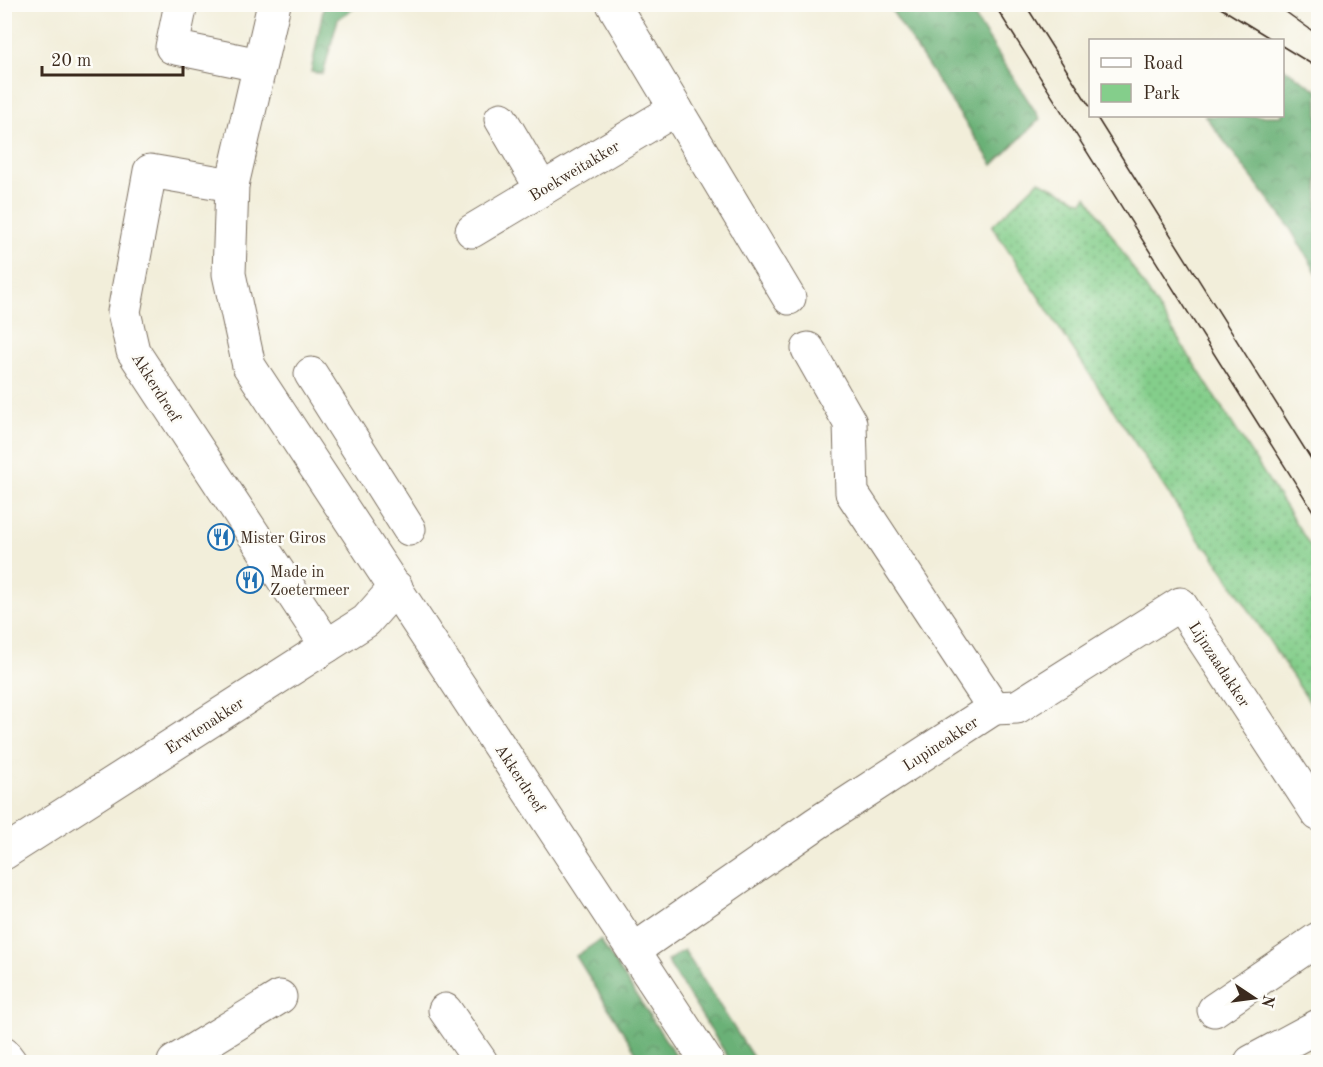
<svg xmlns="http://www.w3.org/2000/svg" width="1323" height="1067" font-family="'Old Standard TT',serif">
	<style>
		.green { fill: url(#green-dots); stroke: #607c54; stroke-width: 1.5 }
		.forest { fill: url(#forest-crowns); stroke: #536e4a; stroke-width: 1.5 }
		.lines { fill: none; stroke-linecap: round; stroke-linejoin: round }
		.minor-casing { stroke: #7b6f60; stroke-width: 35 }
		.minor { stroke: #fff; stroke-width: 33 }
		.tram { stroke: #3b2a1e; stroke-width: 1.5 }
		.labels { text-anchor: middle; stroke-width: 5; stroke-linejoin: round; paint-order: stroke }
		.street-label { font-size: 16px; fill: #3b2a1e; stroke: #fdfcf7 }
		.poi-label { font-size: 16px; fill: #3b2a1e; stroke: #fdfcf7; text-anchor: start }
	</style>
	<defs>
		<pattern id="green-dots" width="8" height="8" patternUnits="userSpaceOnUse" patternTransform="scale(1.5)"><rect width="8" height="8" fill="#84ce8b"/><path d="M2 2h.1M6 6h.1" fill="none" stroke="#6da771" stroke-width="1.8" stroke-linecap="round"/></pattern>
		<pattern id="forest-crowns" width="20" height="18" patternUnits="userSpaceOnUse" patternTransform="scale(1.5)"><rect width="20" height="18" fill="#6bb177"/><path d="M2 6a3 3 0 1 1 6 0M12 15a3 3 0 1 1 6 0" fill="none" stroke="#599061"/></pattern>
	</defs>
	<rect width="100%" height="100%" fill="#fdfcf7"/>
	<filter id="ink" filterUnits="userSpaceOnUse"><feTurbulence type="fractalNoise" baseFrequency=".0167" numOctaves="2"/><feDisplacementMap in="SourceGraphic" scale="12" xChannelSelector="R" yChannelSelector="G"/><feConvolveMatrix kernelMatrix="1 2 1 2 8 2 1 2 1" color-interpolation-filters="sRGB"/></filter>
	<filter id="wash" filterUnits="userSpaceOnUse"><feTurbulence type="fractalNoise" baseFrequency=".008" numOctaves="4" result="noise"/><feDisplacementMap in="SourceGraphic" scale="24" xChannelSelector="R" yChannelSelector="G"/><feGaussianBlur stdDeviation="1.35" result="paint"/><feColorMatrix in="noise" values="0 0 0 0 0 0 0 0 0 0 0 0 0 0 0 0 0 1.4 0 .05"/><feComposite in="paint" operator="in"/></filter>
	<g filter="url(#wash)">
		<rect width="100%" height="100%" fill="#f2eeda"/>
		<path class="green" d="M1039,181L1083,202L1087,196L1318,558V715L1209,549L1203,546L992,226Z"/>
		<g class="forest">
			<path d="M324,5H359L338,19L323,74L311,72Z"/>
			<path d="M888,5H967L1040,119L993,165Z"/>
			<path d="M1283,67L1318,91V275L1288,225L1205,116H1282Z"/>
			<path d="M600,940L680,1062H642L576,956Z"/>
			<path d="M684,950L756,1062H731L667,961Z"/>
		</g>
	</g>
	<g filter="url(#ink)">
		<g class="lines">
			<defs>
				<g id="minor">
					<path d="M181,4L172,47L259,65"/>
					<path d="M274,4L232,185L229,274L249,366L707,1062"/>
					<path d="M613,4L789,298"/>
					<path d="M501,119L542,189"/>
					<path d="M232,185L150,171L124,312L133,351L327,646"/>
					<path d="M472,231L676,109"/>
					<path d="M808,349L850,423L852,493L994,708"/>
					<path d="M311,374L409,529"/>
					<path d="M994,708L1017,707L1180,604L1318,814"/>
					<path d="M4,853L366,621L396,587"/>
					<path d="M634,950L817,823L994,708"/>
					<path d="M445,1010L481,1062"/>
					<path d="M1214,1010L1318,939"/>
					<path d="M4,1054L10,1062"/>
					<path d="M174,1062L280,997"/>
					<path d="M1251,1062L1318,1026"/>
				</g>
			</defs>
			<use href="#minor" class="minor-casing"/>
			<use href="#minor" class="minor"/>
			<g class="tram">
				<path d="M994,4L1318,519"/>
				<path d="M1025,4L1090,107"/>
				<path d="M1214,4L1273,40"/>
				<path d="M1275,4L1318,35"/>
				<path d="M1282,46L1318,68"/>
				<path d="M1096,116L1318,470"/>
			</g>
		</g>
	</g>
	<defs>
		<symbol id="restaurant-ring" viewBox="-11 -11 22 22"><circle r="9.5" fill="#fdfcf7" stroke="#1f6fb2" stroke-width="1.5"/><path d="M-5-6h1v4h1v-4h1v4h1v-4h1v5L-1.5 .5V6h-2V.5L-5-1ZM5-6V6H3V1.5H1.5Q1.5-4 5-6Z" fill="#1f6fb2"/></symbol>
	</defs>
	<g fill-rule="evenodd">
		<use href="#restaurant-ring" x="206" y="522" width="30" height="30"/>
		<use href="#restaurant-ring" x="235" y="565" width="30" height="30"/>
	</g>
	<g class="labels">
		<g class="street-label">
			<text transform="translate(574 170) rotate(-31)" y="6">Boekweitakker</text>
			<text transform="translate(157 387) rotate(58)" y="6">Akkerdreef</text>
			<text transform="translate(1220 664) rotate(57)" y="6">Lijnzaadakker</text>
			<text transform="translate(204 725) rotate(-33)" y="6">Erwtenakker</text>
			<text transform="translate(940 743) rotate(-33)" y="6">Lupineakker</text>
			<text transform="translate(521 778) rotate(57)" y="6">Akkerdreef</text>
		</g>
		<g class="poi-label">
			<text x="240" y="543">Mister Giros</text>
			<text x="270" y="577">Made in<tspan x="270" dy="18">Zoetermeer</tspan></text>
		</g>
	</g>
	<rect width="1323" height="1067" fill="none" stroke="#fdfcf7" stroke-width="24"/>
	<rect x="1089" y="39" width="195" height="78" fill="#fdfcf7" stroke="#afa8a0" stroke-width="1.5"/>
	<rect x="1101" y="58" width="30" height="9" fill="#ffffff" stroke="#afa8a0" stroke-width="1.5"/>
	<text x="1143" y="69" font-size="18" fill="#3b2a1e">Road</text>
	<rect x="1101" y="84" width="30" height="18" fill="#84ce8b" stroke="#afa8a0" stroke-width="1.5"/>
	<text x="1143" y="99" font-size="18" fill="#3b2a1e">Park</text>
	<g transform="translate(1254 998) rotate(103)" stroke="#fdfcf7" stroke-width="4.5" paint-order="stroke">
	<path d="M0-4.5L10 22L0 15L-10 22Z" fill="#3b2a1e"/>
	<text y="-9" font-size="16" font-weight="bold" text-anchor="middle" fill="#3b2a1e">N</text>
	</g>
	<path d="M42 66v9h141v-9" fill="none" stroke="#3b2a1e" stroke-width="3"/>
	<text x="51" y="66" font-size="18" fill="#3b2a1e" stroke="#fdfcf7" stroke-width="4.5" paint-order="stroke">20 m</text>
</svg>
